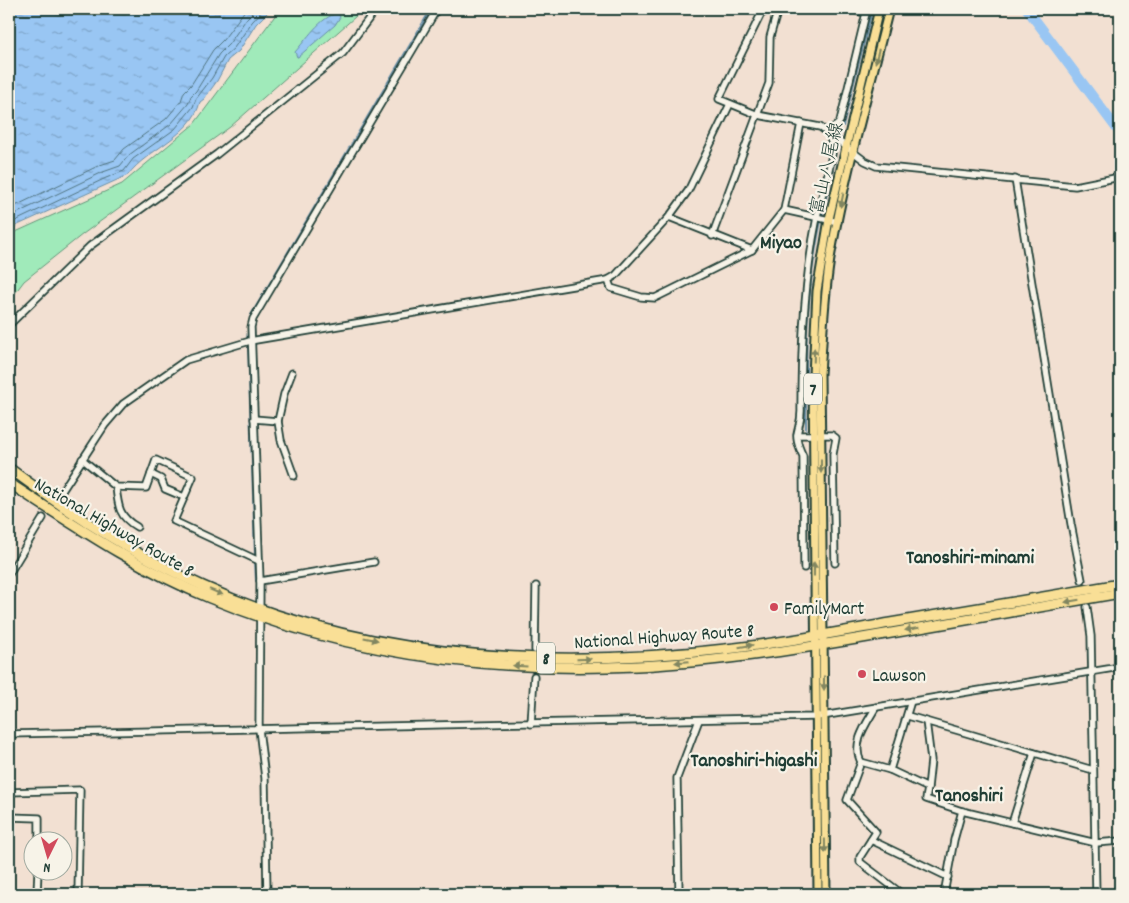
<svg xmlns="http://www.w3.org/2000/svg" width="1129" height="903" font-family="Dekko,'Klee One',sans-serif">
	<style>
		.green { fill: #a0eaba; stroke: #609477 }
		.water { fill: url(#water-ripples); stroke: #688fa7 }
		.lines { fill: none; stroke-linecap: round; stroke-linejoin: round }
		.shore { stroke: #507480; stroke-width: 1 }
		.stream { stroke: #688fa7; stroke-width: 2 }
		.river { stroke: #99c6f3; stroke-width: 10 }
		.minor-casing { stroke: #1f3d34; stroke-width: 9 }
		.major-casing { stroke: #1f3d34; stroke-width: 11 }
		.highway-casing { stroke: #1f3d34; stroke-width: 12 }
		.minor { stroke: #f7f3e8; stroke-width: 5.5 }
		.major { stroke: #f9df96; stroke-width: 7 }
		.highway { stroke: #f9df96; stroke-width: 9 }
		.oneway { fill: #818660 }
		.poi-dot { fill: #d1495b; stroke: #f7f3e8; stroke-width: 2 }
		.labels { text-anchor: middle; stroke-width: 4.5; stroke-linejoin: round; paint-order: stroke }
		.shield { fill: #f7f3e8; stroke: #60746a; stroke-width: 1 }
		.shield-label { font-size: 18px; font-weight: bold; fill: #1f3d34 }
		.street-label { font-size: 19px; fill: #1f3d34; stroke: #f7f3e8 }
		.poi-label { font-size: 19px; fill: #1f3d34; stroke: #f7f3e8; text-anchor: start }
		.neighbourhood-label { font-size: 20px; font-weight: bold; fill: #1f3d34; stroke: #f7f3e8 }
	</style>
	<defs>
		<pattern id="water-ripples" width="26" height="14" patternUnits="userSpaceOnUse" patternTransform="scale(1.25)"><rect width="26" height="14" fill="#99c6f3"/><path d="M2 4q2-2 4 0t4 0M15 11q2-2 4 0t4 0" fill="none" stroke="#7ca2c6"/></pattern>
	</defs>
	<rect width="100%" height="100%" fill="#f2e0d2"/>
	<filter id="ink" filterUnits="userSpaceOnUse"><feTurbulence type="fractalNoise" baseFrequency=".02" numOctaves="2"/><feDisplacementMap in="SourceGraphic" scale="10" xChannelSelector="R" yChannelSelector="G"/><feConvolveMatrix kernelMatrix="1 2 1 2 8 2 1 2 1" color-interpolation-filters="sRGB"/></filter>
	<g filter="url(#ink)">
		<path class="green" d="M280,9H364L230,127L83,234L24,281L9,301V235L122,184L194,124Z"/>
		<g class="water">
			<path d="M9,9H271L256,24L239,51L228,60L217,81L204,99L200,102C192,136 147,149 128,175L9,229Z"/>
			<path d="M338,13L340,17L335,25L298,57H297L295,52C306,40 320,17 338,13Z"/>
		</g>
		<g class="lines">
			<g class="shore">
				<path d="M9,209L100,165L115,160L124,149L166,119L181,101L184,92L191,85L213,50L223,40L246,9"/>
				<path d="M9,217L103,172L120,166L129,155L171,124L188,104L191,96L196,91L219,54L229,44L247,18L256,9"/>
				<path d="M9,224L106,178L124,171L133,159L175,129L193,107L196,99L212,78L224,57L234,48L252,22L264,9"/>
			</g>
			<g class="stream">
				<path d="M843,126L871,14"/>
				<path d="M247,339L251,315L431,9"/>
				<path d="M248,344L255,556"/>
				<path d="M806,429C806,383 805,337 810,291C814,246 825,202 835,159"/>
				<path d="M255,561L256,581"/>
			</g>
			<path class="river" d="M1027,9L1120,133"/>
			<defs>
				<g id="minor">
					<path d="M770,9L761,14L719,99L758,115L820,127L865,161L876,166L1075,186L1120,177"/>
					<path d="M848,9L862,12L893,9"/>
					<path d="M1119,9L1120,11"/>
					<path d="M1015,179L1071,524L1082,580"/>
					<path d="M784,210L801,123"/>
					<path d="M669,217L752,250"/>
					<path d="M712,236L769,83L770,37L778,9"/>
					<path d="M608,280L611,288L641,297L655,298L752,250L784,210L838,222"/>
					<path d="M9,325L90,246L217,154L343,53L376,9"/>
					<path d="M254,419L278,421L281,440L294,476"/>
					<path d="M278,421L284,394L292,373"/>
					<path d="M797,435H832L836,438L833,454L835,563"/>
					<path d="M82,459L116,487L146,488L156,460L193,477L174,521L259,561"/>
					<path d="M151,474L161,479L165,489L184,497"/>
					<path d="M116,487C118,506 119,517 137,527"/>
					<path d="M60,494L105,425L123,404L186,360L250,341L608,280L615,276L669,217L688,191L730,104"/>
					<path d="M804,568L803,456C790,430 802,432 801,409C801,345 804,280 817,217C821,196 829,175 832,154C833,147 829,138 831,132C832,127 838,126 840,121L867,9"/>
					<path d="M9,574L43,518"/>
					<path d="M260,581L374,562"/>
					<path d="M1087,607L1091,636L1096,894"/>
					<path d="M535,650L536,586"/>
					<path d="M911,701L890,770L928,788L926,799L962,811L1096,843L1120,841"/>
					<path d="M876,707C867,723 851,743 861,762L847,800L876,832L860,857V862L902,894"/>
					<path d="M908,716L1093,770"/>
					<path d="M926,721L931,760L928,788"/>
					<path d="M531,724L534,676"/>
					<path d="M9,734L816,717L1120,667"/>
					<path d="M861,762L890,770"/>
					<path d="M9,792L80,790L78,894"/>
					<path d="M9,817L39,818V840"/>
					<path d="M1012,823L1034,753"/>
					<path d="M871,840L948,877"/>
					<path d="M37,894L38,870"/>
					<path d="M267,894L265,778L259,729L260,581L251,327L253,319L437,9"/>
					<path d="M679,894L677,778L699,720"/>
					<path d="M944,894L954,840L962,811"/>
				</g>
				<g id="major">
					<path d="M818,894L813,375L817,291L829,219L879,9"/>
					<path d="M826,894L820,374C823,333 824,292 831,253C846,170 869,90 889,9"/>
				</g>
				<g id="highway">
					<path d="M9,468C69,513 134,555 203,586C369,662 557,669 735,648C787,642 839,632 890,623C967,610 1044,597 1120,584"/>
					<path d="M9,483C74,525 138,569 210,598C346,654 491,673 637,666C724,662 811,647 897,632C971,619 1046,606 1120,593"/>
				</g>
			</defs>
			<use href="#minor" class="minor-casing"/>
			<use href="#major" class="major-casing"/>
			<use href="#highway" class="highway-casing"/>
			<use href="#minor" class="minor"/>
			<use href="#major" class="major"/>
			<use href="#highway" class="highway"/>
		</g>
		<defs><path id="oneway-solid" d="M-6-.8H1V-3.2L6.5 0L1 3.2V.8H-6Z" transform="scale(1.25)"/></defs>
		<g class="oneway">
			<use href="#oneway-solid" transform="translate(877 56) rotate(104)"/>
			<use href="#oneway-solid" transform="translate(842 200) rotate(102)"/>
			<use href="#oneway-solid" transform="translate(814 355) rotate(-88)"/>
			<use href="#oneway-solid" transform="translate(821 466) rotate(90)"/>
			<use href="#oneway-solid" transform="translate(814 569) rotate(-90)"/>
			<use href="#oneway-solid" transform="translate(216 592) rotate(22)"/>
			<use href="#oneway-solid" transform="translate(1072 601) rotate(170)"/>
			<use href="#oneway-solid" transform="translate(912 629) rotate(170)"/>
			<use href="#oneway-solid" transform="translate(371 639) rotate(11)"/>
			<use href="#oneway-solid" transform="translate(746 646) rotate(-9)"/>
			<use href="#oneway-solid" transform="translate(584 659) rotate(-1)"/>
			<use href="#oneway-solid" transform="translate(682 662) rotate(175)"/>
			<use href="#oneway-solid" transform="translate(520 666) rotate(-177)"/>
			<use href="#oneway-solid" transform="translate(824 683) rotate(90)"/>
			<use href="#oneway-solid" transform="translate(825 846) rotate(89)"/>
		</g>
	</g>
	<g class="poi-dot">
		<circle cx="774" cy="607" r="5"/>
		<circle cx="862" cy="674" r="5"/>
	</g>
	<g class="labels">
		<g class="shield">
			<rect x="804" y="373.5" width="18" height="31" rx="4"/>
			<rect x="537" y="642.5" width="18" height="31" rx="4"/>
		</g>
		<g class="shield-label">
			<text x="813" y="395">7</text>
			<text x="546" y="664">8</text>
		</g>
		<g class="street-label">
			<text transform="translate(825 168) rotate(-77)" y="7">富山八尾線</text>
			<text transform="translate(115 526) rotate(30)" y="7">National Highway Route 8</text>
			<text transform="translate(664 635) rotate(-4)" y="7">National Highway Route 8</text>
		</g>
		<g class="poi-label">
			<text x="784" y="614">FamilyMart</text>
			<text x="872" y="681">Lawson</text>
		</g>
		<g class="neighbourhood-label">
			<text x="781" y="248">Miyao</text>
			<text x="970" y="563">Tanoshiri-minami</text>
			<text x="754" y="766">Tanoshiri-higashi</text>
			<text x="969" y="801">Tanoshiri</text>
		</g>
	</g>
	<rect width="1129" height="903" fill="none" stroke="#f7f3e8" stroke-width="30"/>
	<rect x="15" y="15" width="1099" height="873" fill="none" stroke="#1f3d34" stroke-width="2" filter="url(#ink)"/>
	<g transform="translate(48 856) rotate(185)"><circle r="24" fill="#f7f3e8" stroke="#a1aaa0"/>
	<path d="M0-4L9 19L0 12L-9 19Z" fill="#d1495b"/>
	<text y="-8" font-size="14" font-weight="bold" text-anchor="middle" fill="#1f3d34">N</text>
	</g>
</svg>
